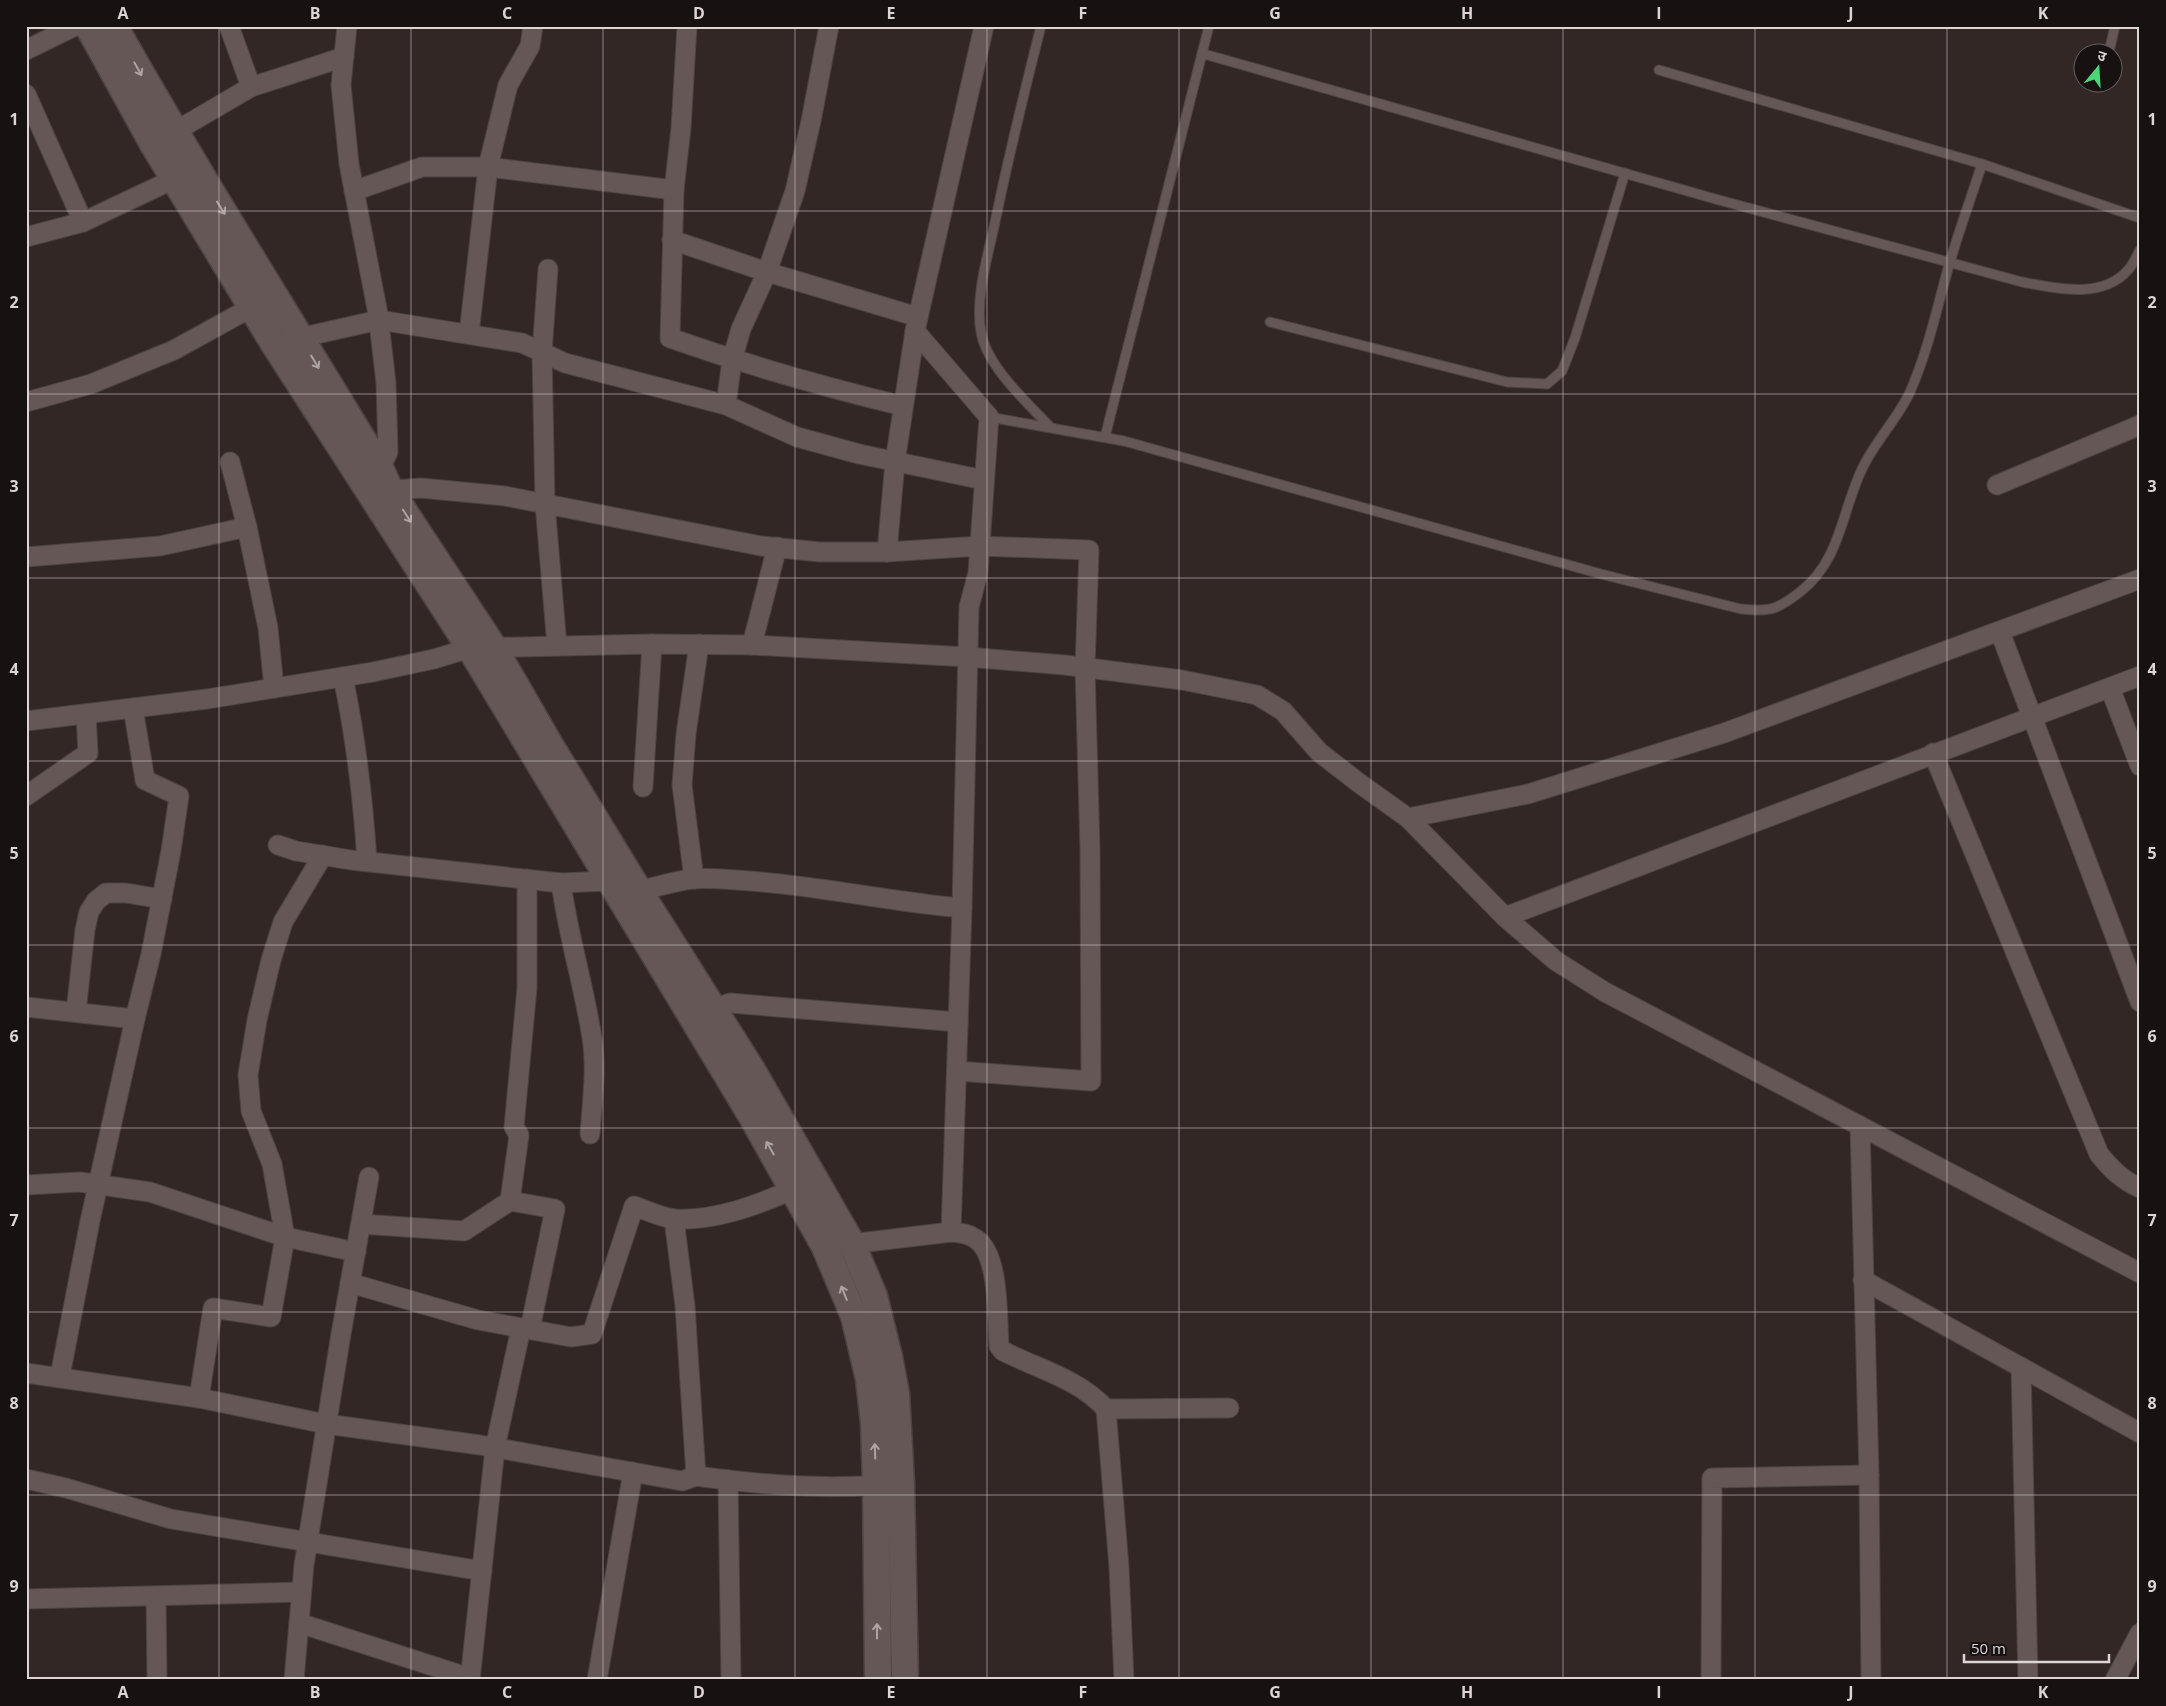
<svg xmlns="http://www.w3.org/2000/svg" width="2166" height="1706" font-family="'Open Sans','Noto Sans Devanagari',sans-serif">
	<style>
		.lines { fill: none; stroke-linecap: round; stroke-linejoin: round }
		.lane-casing { stroke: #4d4342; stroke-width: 11 }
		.street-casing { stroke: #4d4342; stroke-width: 21 }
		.secondary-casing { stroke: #4d4342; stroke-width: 29 }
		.lane { stroke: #655756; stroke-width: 9 }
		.street { stroke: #655756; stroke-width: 19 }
		.secondary { stroke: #655756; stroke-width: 26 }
		.oneway { stroke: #ada3a2 }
		.grid { fill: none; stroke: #ddd5d4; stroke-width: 1; stroke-opacity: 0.55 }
		.neatline { fill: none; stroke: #ddd5d4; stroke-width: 2 }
		.grid-label { font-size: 16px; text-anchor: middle; font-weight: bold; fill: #ddd5d4 }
	</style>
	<rect width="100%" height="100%" fill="#332726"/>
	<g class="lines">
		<defs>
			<g id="lane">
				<path d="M1041,26C1024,93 1008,159 994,227C987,258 975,300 981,332C987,367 1027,402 1050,427"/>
				<path d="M2109,52L2115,26"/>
				<path d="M1204,54L1719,200L2022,282C2055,288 2102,300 2128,270C2133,265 2136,257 2140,250"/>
				<path d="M1659,70L1982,164L2140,218"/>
				<path d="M1270,322L1507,382L1547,384L1562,371L1575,338L1625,173"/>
				<path d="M989,417L1124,441L1601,574L1741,609C1770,612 1777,610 1800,592C1841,560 1841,513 1862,469C1875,441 1897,420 1910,392C1928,351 1937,308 1949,265C1959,231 1971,198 1982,164"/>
				<path d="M1105,437L1209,26"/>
			</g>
			<g id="street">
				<path d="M229,26L251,87"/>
				<path d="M347,26L341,85L349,164L378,314L386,383L388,452L380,468"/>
				<path d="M687,26L681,128L674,190L670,338C747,365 824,387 903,406"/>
				<path d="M26,50L75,26"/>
				<path d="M26,94L83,222"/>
				<path d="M174,132L251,87L344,57"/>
				<path d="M354,191L422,167H488L674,190"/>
				<path d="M26,237L83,222L174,179"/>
				<path d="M672,240L767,272L918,317"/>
				<path d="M548,269L542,352L545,504L557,646"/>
				<path d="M469,334L488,167L508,85L530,46L533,26"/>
				<path d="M290,340L379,320L522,343L565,363L726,405L797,437L859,454L984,480"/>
				<path d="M26,402L91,384L174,350L252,307"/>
				<path d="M726,405L732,360L741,329L767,272L795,191L811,121L829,26"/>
				<path d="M230,462L247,527L268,628L274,688"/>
				<path d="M1997,485L2140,425"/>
				<path d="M380,491L421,488L505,496L761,546L820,552H887L980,546L1089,550L1085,668L1090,850L1091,1081L957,1071"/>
				<path d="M887,552L895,462L915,331"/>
				<path d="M26,557L160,546L247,527"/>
				<path d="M2000,632L2140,1002"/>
				<path d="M752,645L777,547"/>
				<path d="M343,677C356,739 363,799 367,861"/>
				<path d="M2110,688L2140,766"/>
				<path d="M26,721L207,699L373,672L434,659L470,648L652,644L752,645L967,657L1065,665L1182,680L1257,695L1283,711L1319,752L1359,783L1408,818L1505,917L1556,961L1605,992L2140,1273"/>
				<path d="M1933,753L2099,1154C2111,1169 2122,1180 2140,1188"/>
				<path d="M643,787L652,644"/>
				<path d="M26,796L88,753L86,714"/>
				<path d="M1408,818L1528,794L1724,733L2140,579"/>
				<path d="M278,845L296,851L351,860L561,883L608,881"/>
				<path d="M527,879V988L514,1127L519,1135L510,1201L555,1209L530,1329"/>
				<path d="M694,879L682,785L686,734L699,644"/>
				<path d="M561,883C568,935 584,986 592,1038C597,1069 592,1103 590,1134"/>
				<path d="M629,894C650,888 671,882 692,879C711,877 731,880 750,881C821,886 891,902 962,908"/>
				<path d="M1505,917L2140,676"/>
				<path d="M26,1007L135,1019"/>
				<path d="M76,1012L85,930L89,912L96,901L106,893H126L162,899"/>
				<path d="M702,1013L730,1003L958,1022"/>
				<path d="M1860,1126L1869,1475L1871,1680"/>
				<path d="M26,1185L80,1182L150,1192L285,1237L356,1252"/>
				<path d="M361,1224L464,1231L510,1201"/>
				<path d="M951,1232C960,1233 968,1233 976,1239C1000,1255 997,1319 999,1346L1003,1351C1038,1369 1079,1379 1106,1409L1119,1567L1124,1680"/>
				<path d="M842,1245L951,1232L962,908L969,607L978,573L989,417L915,331L984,26"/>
				<path d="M1863,1280L2140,1433"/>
				<path d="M350,1283L478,1320L571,1337L592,1334L634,1206C646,1210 662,1218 675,1219C716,1221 757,1205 794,1189"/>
				<path d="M2021,1367L2028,1680"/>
				<path d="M26,1373L199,1398L326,1424L480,1445L682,1481L696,1476L685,1306L674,1219"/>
				<path d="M60,1376L90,1221L135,1019L151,954L171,851L179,796L145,780L133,708"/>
				<path d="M199,1398L213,1308L271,1317L285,1237L272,1164L251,1111L248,1075L257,1020L271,960L283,922L323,855"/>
				<path d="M1106,1409L1229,1408"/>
				<path d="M696,1476C755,1484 817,1490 876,1485"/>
				<path d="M26,1479L66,1488L171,1519L482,1571"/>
				<path d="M728,1480L731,1680"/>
				<path d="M156,1597L157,1680"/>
				<path d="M26,1599L301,1592"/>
				<path d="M299,1623L470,1678"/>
				<path d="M294,1680L304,1565L341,1334L369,1177"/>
				<path d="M470,1680L495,1448L521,1328"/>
				<path d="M597,1680L633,1472"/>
				<path d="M1711,1680L1712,1478L1869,1475"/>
				<path d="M2115,1680L2140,1633"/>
			</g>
			<g id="secondary">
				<path d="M88,26L153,144L274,344L470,648L751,1115L825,1247L854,1316L869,1379L874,1423L876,1485L878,1680"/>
				<path d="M114,26C199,176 291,321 380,468L390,490L494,648L550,745L639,891L752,1070L852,1244L874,1296L889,1357L896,1394L901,1483L905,1680"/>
			</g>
		</defs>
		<use href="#lane" class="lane-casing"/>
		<use href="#street" class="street-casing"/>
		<use href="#secondary" class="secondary-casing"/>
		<use href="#lane" class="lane"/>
		<use href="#street" class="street"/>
		<use href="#secondary" class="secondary"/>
	</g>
	<defs><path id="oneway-shaft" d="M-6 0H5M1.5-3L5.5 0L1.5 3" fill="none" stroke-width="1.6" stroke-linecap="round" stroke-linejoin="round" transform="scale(1.25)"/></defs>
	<g class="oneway">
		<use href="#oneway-shaft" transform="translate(138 69) rotate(61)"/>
		<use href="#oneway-shaft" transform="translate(221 208) rotate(58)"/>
		<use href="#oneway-shaft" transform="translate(315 362) rotate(59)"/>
		<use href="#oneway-shaft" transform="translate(407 516) rotate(57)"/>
		<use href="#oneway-shaft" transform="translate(770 1148) rotate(-120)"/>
		<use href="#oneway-shaft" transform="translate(844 1293) rotate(-112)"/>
		<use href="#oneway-shaft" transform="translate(875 1451) rotate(-92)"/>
		<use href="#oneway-shaft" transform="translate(877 1631) rotate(-90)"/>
	</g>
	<path class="grid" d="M219,26V1680M411,26V1680M603,26V1680M795,26V1680M987,26V1680M1179,26V1680M1371,26V1680M1563,26V1680M1755,26V1680M1947,26V1680M26,211H2140M26,394H2140M26,578H2140M26,761H2140M26,945H2140M26,1128H2140M26,1312H2140M26,1495H2140"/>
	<rect width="2166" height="1706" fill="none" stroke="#171111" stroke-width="55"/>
	<g transform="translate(2098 68) rotate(18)"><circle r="24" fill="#171111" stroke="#665f5f"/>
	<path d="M0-4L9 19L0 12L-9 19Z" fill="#49d778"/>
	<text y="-8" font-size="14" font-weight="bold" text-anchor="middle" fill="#ddd5d4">उ</text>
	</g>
	<path d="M1964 1654v8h145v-8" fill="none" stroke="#ddd5d4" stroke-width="2.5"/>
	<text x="1971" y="1654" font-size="15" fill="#ddd5d4" stroke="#171111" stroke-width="4" paint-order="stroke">50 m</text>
	<rect x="28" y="28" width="2110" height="1650" class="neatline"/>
	<g class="grid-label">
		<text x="123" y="19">A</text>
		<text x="315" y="19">B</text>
		<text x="507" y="19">C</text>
		<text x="699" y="19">D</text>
		<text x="891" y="19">E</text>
		<text x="1083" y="19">F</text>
		<text x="1275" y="19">G</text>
		<text x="1467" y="19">H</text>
		<text x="1659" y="19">I</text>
		<text x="1851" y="19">J</text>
		<text x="2043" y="19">K</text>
		<text x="14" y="125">1</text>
		<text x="2152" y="125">1</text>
		<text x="14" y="308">2</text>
		<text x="2152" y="308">2</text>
		<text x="14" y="492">3</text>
		<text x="2152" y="492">3</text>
		<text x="14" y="675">4</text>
		<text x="2152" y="675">4</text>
		<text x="14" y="859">5</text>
		<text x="2152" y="859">5</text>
		<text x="14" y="1042">6</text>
		<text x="2152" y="1042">6</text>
		<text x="14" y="1226">7</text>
		<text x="2152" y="1226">7</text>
		<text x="14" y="1409">8</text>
		<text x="2152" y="1409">8</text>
		<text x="14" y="1592">9</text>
		<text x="2152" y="1592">9</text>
		<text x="123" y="1698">A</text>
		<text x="315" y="1698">B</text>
		<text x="507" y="1698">C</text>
		<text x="699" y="1698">D</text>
		<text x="891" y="1698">E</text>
		<text x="1083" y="1698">F</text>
		<text x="1275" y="1698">G</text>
		<text x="1467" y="1698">H</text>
		<text x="1659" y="1698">I</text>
		<text x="1851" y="1698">J</text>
		<text x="2043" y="1698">K</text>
	</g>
</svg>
